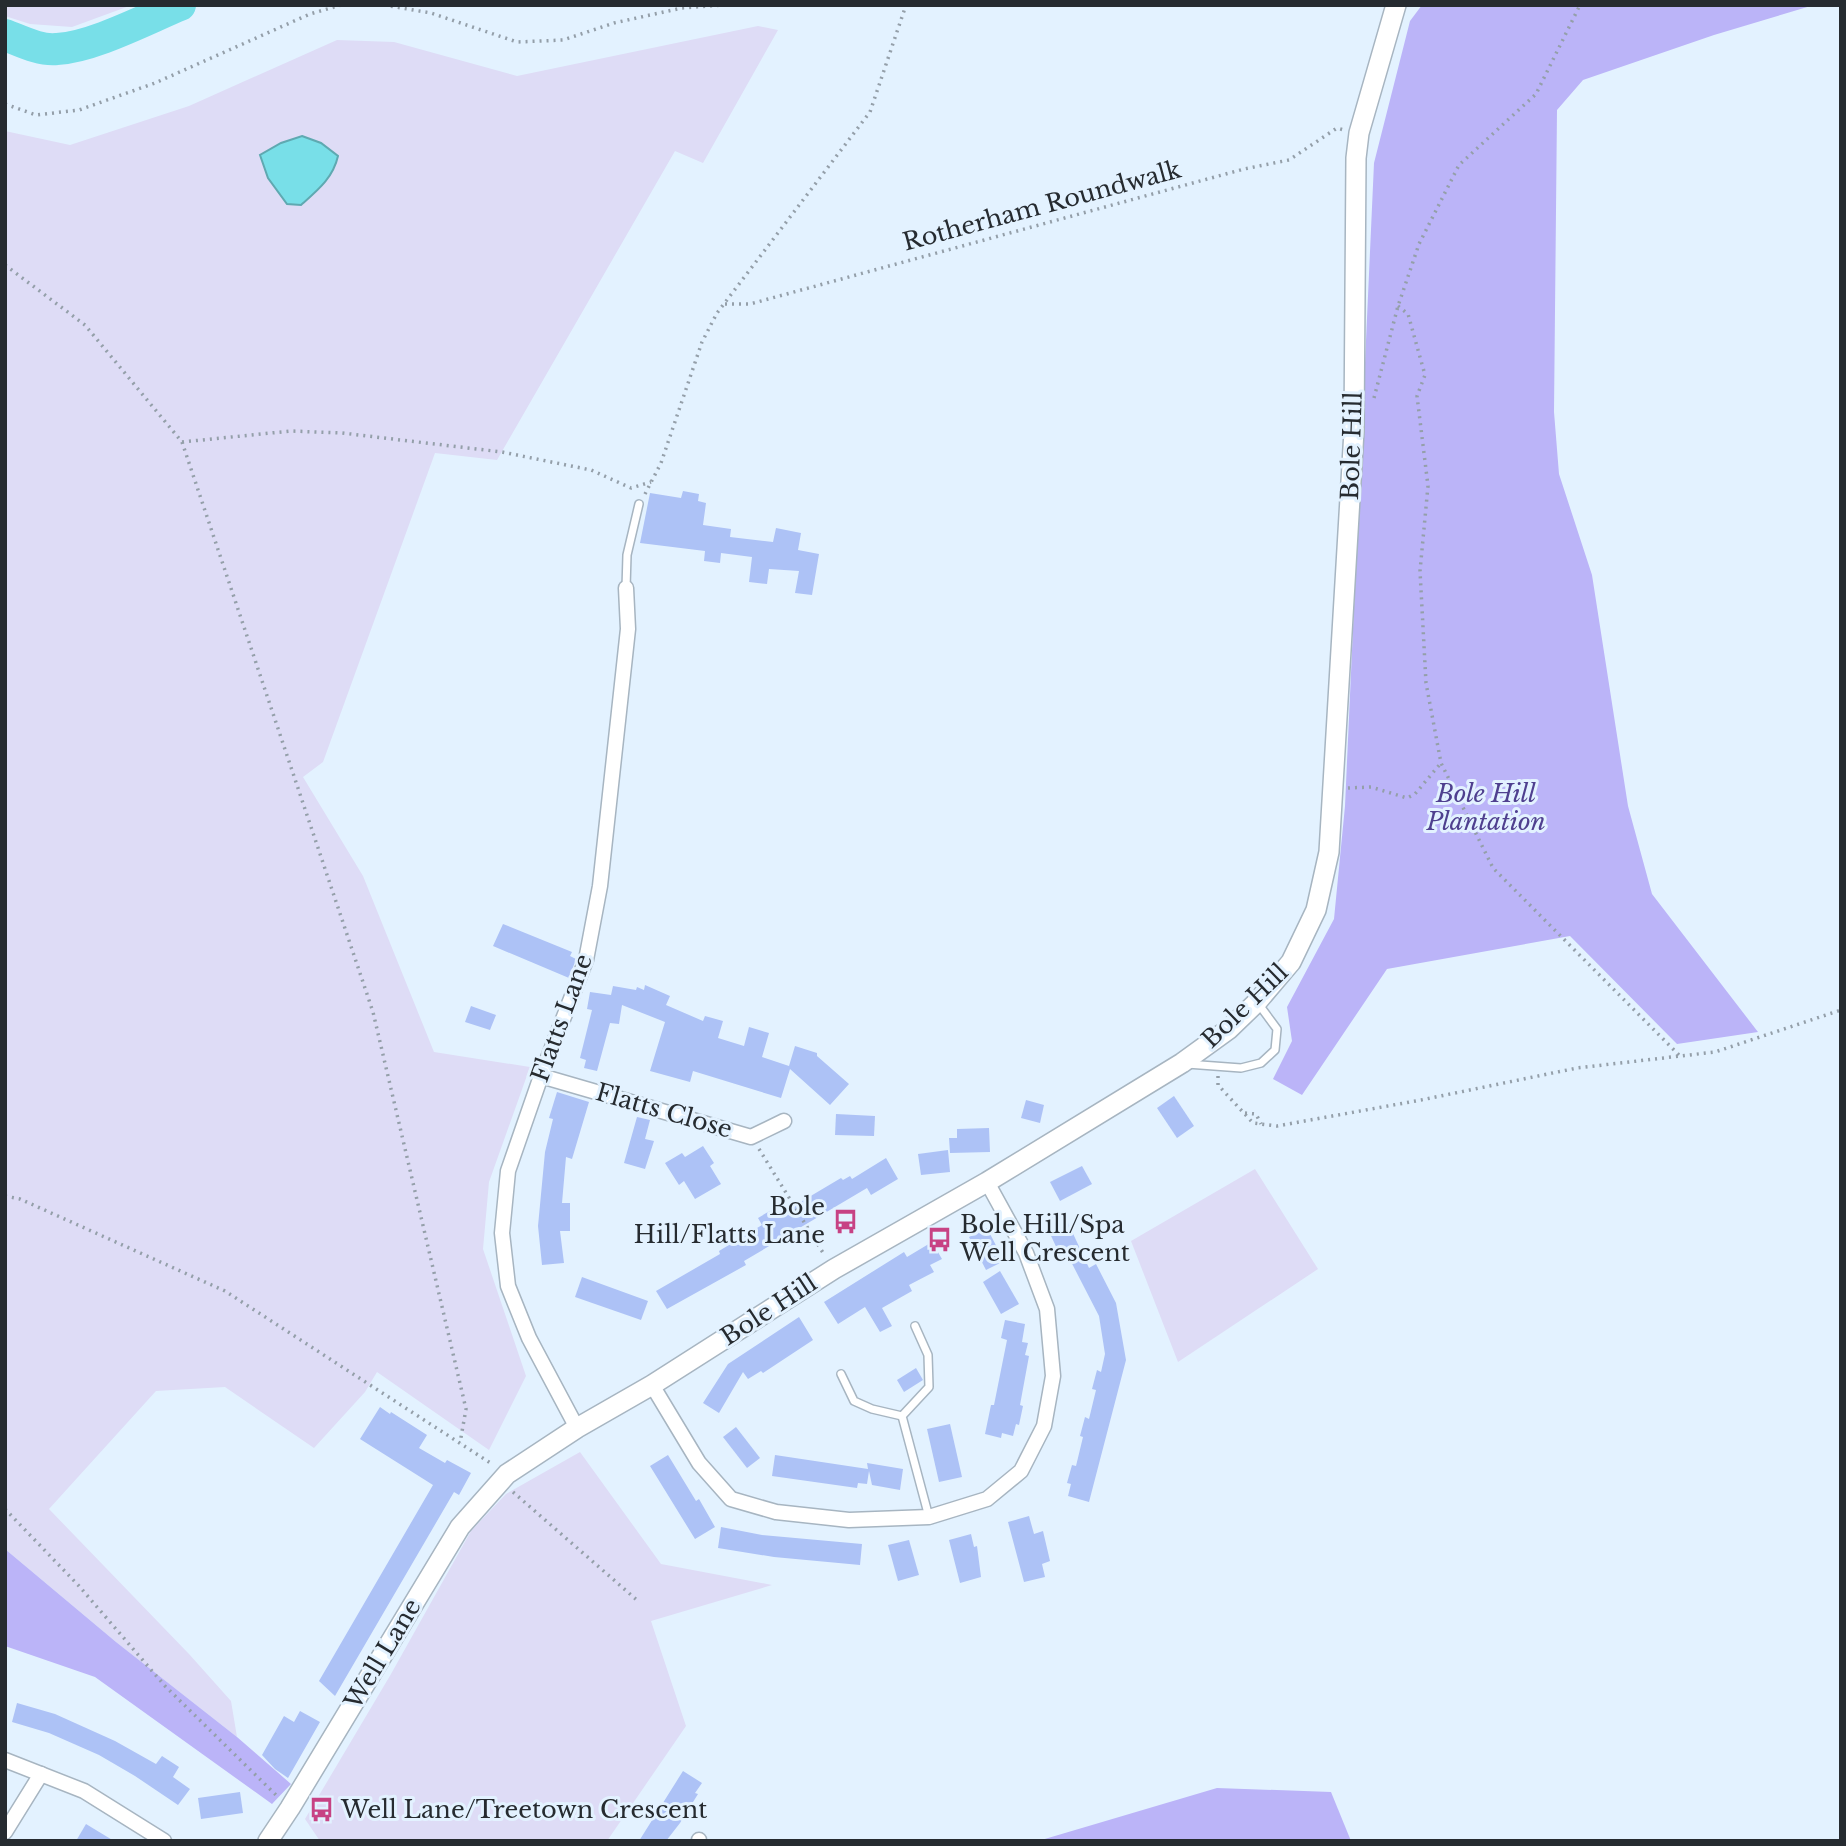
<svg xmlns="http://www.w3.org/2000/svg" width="1846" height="1846" font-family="'Libre Baskerville',serif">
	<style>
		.green { fill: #dedcf6 }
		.forest { fill: #bbb4f8 }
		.water { fill: #78dfe8; stroke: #5fa9b1; stroke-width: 2 }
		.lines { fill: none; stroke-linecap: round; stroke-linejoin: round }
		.river { stroke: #78dfe8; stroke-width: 32 }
		.building { fill: #adc2f6 }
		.lane-casing { stroke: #a7b5c1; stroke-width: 10 }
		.street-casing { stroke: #a7b5c1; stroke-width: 17 }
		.secondary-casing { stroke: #a7b5c1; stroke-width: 22 }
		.path { stroke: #949fa9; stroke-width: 3.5; stroke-dasharray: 2 5; stroke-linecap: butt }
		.lane { stroke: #fff; stroke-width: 7 }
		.street { stroke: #fff; stroke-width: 14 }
		.secondary { stroke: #fff; stroke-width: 19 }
		.labels { text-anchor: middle; stroke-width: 6; stroke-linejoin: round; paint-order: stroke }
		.street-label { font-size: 24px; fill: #262b30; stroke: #e3f2ff }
		.park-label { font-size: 24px; font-style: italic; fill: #4f408f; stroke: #e3f2ff }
		.poi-label { font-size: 24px; fill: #262b30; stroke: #e3f2ff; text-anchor: start }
	</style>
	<rect width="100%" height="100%" fill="#e3f2ff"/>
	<g class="green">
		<path d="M5,5H132L72,27L30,24L5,16Z"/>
		<path d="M758,26L778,30L703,163L675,151L497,460L435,453L323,762L303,777L363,876L434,1052L530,1067L489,1182L483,1249L526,1376L489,1450L377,1372L365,1392L314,1448L225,1387L156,1391L49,1509L189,1654L231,1701L237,1737L116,1642L5,1549V131L70,145L189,106L337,40L394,42L517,76Z"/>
		<path d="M1255,1169L1318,1269L1178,1362L1131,1241Z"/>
		<path d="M580,1452L661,1564L772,1585L651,1621L686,1726L607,1841H320L305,1819L391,1674L471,1531L506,1494Z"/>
	</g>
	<g class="forest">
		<path d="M1422,5H1814L1714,35L1583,80L1557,110L1554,412L1559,474L1592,575L1628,806L1652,894L1758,1032L1677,1044L1570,936L1387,969L1302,1095L1273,1079L1292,1041L1287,1007L1334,919L1345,806L1374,163L1410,21Z"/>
		<path d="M5,1549L116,1642L237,1737L291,1784L272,1804L95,1677L5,1646Z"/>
		<path d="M1217,1788L1331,1792L1351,1841H1038Z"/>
	</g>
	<path class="water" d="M302,136L321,143L338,156C333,178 318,190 301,205L287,204L268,178L260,155L281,143Z"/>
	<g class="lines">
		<path class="river" d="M5,35C21,41 40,51 57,49C93,47 146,19 180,5"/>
	</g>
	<g class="building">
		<path d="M683,491L699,494L698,501L706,503L703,525L731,529L730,537L773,542L776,528L801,533L798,550L819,554L812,595L795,593L799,571L769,569L767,584L749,582L752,557L721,553L720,563L704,561L705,551L640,543L650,493L681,498Z"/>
		<path d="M503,924L572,952L570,956L576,959L569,978L493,946Z"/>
		<path d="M645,985L670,996L666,1005L703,1021L705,1016L723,1021L718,1038L744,1046L749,1027L769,1033L762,1057L789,1066L795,1046L817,1053V1056L849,1084L830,1105L790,1069L781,1098L693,1071L690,1082L650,1071L665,1022L622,1005L619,1024L610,1023L597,1071L584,1068L586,1060L580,1058L592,1010L587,1009L590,992L611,995L613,986L636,990L637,987L644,990Z"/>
		<path d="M471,1006L496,1015L490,1030L465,1022Z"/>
		<path d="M557,1092L589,1102L572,1159L566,1157L562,1203H570V1231H560L564,1263L542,1265L538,1226L545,1152L553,1119L549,1118Z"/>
		<path d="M1174,1096L1194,1126L1177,1138L1157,1108Z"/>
		<path d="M1026,1100L1044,1105L1040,1123L1021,1118Z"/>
		<path d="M836,1114L875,1116L874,1136L835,1135Z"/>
		<path d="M637,1117L650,1120L645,1139L654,1141L645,1169L624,1163Z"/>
		<path d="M989,1128L990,1152L950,1153L949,1138H957V1129Z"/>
		<path d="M703,1146L714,1163L710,1166L721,1184L695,1199L684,1181L679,1185L665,1163L682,1153L685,1157Z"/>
		<path d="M948,1150L950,1172L921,1175L918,1154Z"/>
		<path d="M886,1158L898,1179L871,1195L867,1188L744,1261L746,1265L667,1309L656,1291L720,1254L719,1251L762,1225L758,1218L773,1209L777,1216L841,1178L843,1180L850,1176L852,1179Z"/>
		<path d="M1082,1166L1092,1184L1060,1201L1050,1182Z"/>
		<path d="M1063,1212L1089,1268L1096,1264L1116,1303L1126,1360L1089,1502L1068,1496L1071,1484L1067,1483L1072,1465L1076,1466L1083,1437L1080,1436L1085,1417L1089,1419L1096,1390L1092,1389L1097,1370L1101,1372L1105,1354L1099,1316L1066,1252L1060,1255L1044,1221Z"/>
		<path d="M987,1228L1004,1261L986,1270L969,1237Z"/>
		<path d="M932,1242L942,1259L930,1265L934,1272L909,1285L912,1291L882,1308L892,1326L880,1332L865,1307L838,1324L824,1302L904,1252L907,1257Z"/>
		<path d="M1000,1271L1019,1304L1001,1314L983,1282Z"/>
		<path d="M582,1277L648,1301L641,1320L575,1297Z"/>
		<path d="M799,1317L813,1340L763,1373L761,1371L748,1379L743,1372L719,1413L703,1403L728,1364Z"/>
		<path d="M1005,1320L1025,1324L1022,1342L1028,1343L1025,1355L1029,1356L1020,1405L1023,1406L1019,1425L1016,1424L1013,1436L1002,1433L1001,1438L985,1434L991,1405H994L1007,1340L1001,1338Z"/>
		<path d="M916,1368L923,1380L904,1392L897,1380Z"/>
		<path d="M380,1407L390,1414L391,1412L427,1435L419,1448L445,1463L447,1460L471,1473L459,1495L454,1492L335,1696L319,1681L433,1485L360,1439Z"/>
		<path d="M950,1424L962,1477L939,1482L927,1429Z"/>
		<path d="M736,1427L760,1458L747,1468L723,1437Z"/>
		<path d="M668,1455L696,1501L699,1499L715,1527L695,1539L650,1466Z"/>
		<path d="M775,1455L868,1469L867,1463L903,1469L900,1490L872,1485L869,1471L867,1484L858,1483L857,1488L772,1476Z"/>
		<path d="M1029,1516L1034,1534L1043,1531L1050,1561L1042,1564L1045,1577L1024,1582L1008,1522Z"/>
		<path d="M721,1527L762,1535L862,1544L860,1565L774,1557L718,1548Z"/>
		<path d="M971,1534L974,1547L977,1546L981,1577L960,1583L949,1540Z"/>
		<path d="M909,1540L919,1575L898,1581L888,1545Z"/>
		<path d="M17,1703L55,1714L115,1741L156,1764L162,1756L179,1767L173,1777L190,1789L178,1805L135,1776L99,1755L49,1733L12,1722Z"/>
		<path d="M300,1711L320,1722L288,1778L275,1769L262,1755L284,1716L294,1722Z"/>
		<path d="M683,1771L702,1783L695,1793L698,1794L680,1823L666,1841H639Z"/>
		<path d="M240,1792L243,1813L201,1819L198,1798Z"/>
		<path d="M86,1824L114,1841H76Z"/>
	</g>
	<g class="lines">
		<defs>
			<g id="lane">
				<path d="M626,588L627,555L639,504"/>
				<path d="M1187,1064L1241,1068L1261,1063L1275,1050L1277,1029L1257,1002"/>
				<path d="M915,1326L928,1355L929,1387L902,1416L929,1517"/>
				<path d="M841,1374L854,1401L872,1409L902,1416"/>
			</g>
			<g id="street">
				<path d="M541,1076L751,1137L784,1121"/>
				<path d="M652,1385L699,1463L731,1499L776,1512L849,1520L929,1517L987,1499L1021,1471L1044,1426L1053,1376L1047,1309L1026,1253L987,1182"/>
				<path d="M577,1428L529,1338L508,1286L502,1233L508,1171L541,1076L586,960L600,886L628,629L626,588"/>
				<path d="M5,1760L84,1791L164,1841"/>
				<path d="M5,1832L41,1774"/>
				<path d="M699,1841V1840"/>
			</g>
			<path id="secondary" d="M268,1841L290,1808L460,1527L507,1474L577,1428L652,1385L834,1269L987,1182L1182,1063L1229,1029L1257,1002L1291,962L1316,910L1329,852L1354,431L1356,158L1359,133L1396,5"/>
		</defs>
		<use href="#lane" class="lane-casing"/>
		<use href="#street" class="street-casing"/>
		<use href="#secondary" class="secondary-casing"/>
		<g class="path">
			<path d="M384,5L431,13L517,42L563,40L614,23L682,8L723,5"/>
			<path d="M5,104L36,115L79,110L155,83L310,14L341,5"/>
			<path d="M5,265L85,325L182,442L373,1012L466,1409L460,1443"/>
			<path d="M725,304H750L1244,169L1289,160L1337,128L1344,130"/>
			<path d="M1398,306L1408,314L1425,375L1417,396L1428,486L1420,571L1426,683L1441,763L1493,868L1680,1056"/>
			<path d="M1374,398L1398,306L1419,244L1459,165L1536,94L1580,5"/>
			<path d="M182,442L291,431L342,433L502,452L591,470L631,488L651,482"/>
			<path d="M645,494L661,463L702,342L717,313L870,112L906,5"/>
			<path d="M1348,788L1371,787L1407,798L1415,794L1441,763"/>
			<path d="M1218,1076V1085L1253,1123L1277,1126L1421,1100L1577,1068L1715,1052L1841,1010"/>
			<path d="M1245,1113L1256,1114L1261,1124"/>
			<path d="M759,1149L825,1256"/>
			<path d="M5,1196L20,1199L225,1291L492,1464"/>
			<path d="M513,1492L638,1601"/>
			<path d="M5,1509L79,1586L165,1686L278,1797"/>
		</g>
		<use href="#lane" class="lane"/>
		<use href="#street" class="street"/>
		<use href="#secondary" class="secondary"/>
	</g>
	<defs>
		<symbol id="bus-bare" viewBox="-9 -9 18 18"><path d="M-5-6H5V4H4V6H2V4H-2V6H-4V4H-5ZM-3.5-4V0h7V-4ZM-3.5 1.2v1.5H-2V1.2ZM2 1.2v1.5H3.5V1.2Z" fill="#c74284" stroke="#e3f2ff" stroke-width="2.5" paint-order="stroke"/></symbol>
	</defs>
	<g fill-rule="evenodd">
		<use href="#bus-bare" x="828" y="1204" width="35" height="35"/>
		<use href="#bus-bare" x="922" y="1222" width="35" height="35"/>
		<use href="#bus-bare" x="304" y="1792" width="35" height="35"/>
	</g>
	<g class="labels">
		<g class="street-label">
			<text transform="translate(1042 206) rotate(-15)" y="8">Rotherham Roundwalk</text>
			<text transform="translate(1352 446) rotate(-88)" y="8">Bole Hill</text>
			<text transform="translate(1245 1006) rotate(-44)" y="8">Bole Hill</text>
			<text transform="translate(562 1018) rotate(-70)" y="8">Flatts Lane</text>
			<text transform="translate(664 1111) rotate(16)" y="8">Flatts Close</text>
			<text transform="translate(769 1310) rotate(-33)" y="8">Bole Hill</text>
			<text transform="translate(383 1654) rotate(-59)" y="8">Well Lane</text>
		</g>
		<g class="park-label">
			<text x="1486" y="802">Bole Hill<tspan x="1486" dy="28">Plantation</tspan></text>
		</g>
		<g class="poi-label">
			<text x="825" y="1215" text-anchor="end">Bole<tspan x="825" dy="28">Hill/Flatts Lane</tspan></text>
			<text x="960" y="1233">Bole Hill/Spa<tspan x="960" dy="28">Well Crescent</tspan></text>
			<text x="341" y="1818">Well Lane/Treetown Crescent</text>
		</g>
	</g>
	<rect width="1846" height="1846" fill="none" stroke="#262b30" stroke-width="14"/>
</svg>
